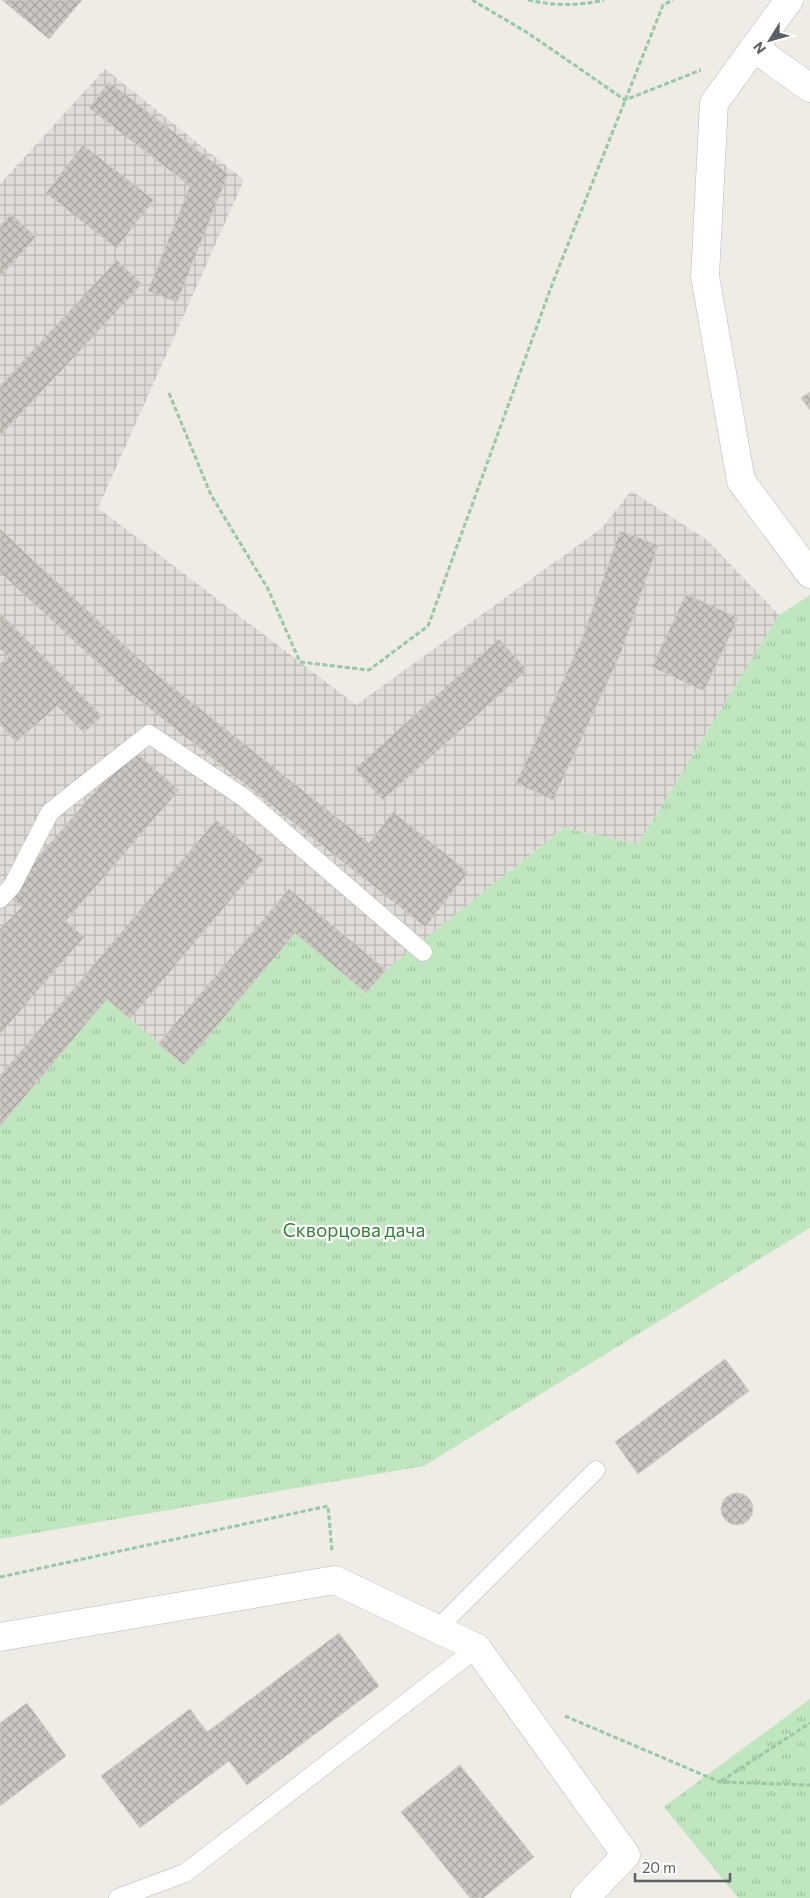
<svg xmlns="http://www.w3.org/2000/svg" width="810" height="1898" font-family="Commissioner,sans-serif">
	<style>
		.industrial { fill: url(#industrial-grid) }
		.grass { fill: url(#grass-tufts) }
		.building { fill: url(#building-cross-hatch); stroke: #d3cdc2 }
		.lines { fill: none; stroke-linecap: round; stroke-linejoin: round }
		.service-casing { stroke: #b6b9be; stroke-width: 19 }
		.minor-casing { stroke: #b6b9be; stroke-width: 29 }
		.path { stroke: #99c6a5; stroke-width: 3; stroke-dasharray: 5 2.5; stroke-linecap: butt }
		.service { stroke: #fff; stroke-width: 18 }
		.minor { stroke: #fff; stroke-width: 28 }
		.labels { text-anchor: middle; stroke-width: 4.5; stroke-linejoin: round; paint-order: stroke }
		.park-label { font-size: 19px; fill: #358238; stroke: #fff }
	</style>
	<defs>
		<pattern id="industrial-grid" width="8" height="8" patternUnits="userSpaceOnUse" patternTransform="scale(1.25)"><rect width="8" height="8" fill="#e0ddd8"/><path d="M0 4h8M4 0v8" fill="none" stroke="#b9b6b3"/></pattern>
		<pattern id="grass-tufts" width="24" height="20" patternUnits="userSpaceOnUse" patternTransform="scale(1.25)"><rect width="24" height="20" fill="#c0e6c0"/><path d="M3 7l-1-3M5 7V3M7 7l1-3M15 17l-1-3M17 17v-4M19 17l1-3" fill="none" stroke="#9fbea0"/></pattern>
		<pattern id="building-cross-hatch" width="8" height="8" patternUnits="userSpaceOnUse" patternTransform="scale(1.25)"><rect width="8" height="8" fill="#cac6c1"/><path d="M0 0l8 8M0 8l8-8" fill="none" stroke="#a7a4a0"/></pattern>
	</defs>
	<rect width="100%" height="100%" fill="#eeece4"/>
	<path class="industrial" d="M105,69L244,180L98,508L356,705L602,528L631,491L707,540L779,615L638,844L564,828L386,970L366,993L295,933L184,1065L107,1000L0,1126V184Z"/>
	<g class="grass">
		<path d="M810,595V1228L424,1466L0,1539V1126L107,999L184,1065L295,933L366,993L386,970L564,828L638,844L779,615Z"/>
		<path d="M810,1699V1898H738L664,1807Z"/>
	</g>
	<g class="building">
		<path d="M2,0H82L49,39Z"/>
		<path d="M109,82L228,174L177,302L148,291L190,186L89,108Z"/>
		<path d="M83,145L154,200L116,248L46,193Z"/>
		<path d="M11,214L36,237L0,277V226Z"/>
		<path d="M117,260L142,284L0,436V386Z"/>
		<path d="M810,392V410L801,398Z"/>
		<path d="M0,529L150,669L369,843L393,812L468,872L425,927L129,692L0,572Z"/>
		<path d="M620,531L658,545L620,655L553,800L516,783L582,639Z"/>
		<path d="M686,594L738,618L704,691L652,667Z"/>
		<path d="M0,613L102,716L84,733L57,706L16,742L0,724V664L8,657L0,649Z"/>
		<path d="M499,639L527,670L383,800L355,769Z"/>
		<path d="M132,749L179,790L66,921L84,937L0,1034V929L22,907L6,894Z"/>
		<path d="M216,820L264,860L130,1019L107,999L0,1126V1076Z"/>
		<path d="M289,889L386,970L366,993L295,933L184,1065L158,1044Z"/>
		<path d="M725,1359L749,1391L638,1474L615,1442Z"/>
		<circle cx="737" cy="1509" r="16"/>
		<path d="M339,1633L379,1686L247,1785L229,1761L140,1828L101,1776L190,1709L207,1732Z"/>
		<path d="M27,1703L66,1756L0,1806V1723Z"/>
		<path d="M460,1765L534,1857L483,1898H470L401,1812Z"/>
	</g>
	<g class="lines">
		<defs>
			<g id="service">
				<path d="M0,899L12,886L50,812L149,734L243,797L423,952"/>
				<path d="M437,1629L596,1470"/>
				<path d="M118,1898L185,1873L477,1648"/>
			</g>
			<g id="minor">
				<path d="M789,0L714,103L705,276L741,481L810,574"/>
				<path d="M754,48L810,88"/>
				<path d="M0,1637L335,1580L477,1648L626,1855L585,1898"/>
			</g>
		</defs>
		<use href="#service" class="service-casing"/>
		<use href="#minor" class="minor-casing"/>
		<g class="path">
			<path d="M472,0L528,33L625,100L701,70"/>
			<path d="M528,0C554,6 578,6 604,0"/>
			<path d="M169,393L211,495L268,589L300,662L369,670L428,626L553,282L663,5L673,0"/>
			<path d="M0,1577L328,1506L332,1551"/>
			<path d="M565,1716L720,1782L810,1785"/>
			<path d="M721,1781L810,1723"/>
		</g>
		<use href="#service" class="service"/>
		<use href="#minor" class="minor"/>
	</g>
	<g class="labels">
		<g class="park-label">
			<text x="354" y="1237">Скворцова дача</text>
		</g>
	</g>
	<g transform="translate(770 40) rotate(233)" stroke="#ffffff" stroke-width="4" paint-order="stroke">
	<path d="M0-4L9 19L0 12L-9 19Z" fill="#5c5f64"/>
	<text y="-8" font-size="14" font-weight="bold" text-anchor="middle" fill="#5c5f64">N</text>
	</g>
	<path d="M635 1873v8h95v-8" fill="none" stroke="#5c5f64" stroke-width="2.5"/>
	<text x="642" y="1873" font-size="15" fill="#5c5f64" stroke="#ffffff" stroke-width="4" paint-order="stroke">20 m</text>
</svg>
